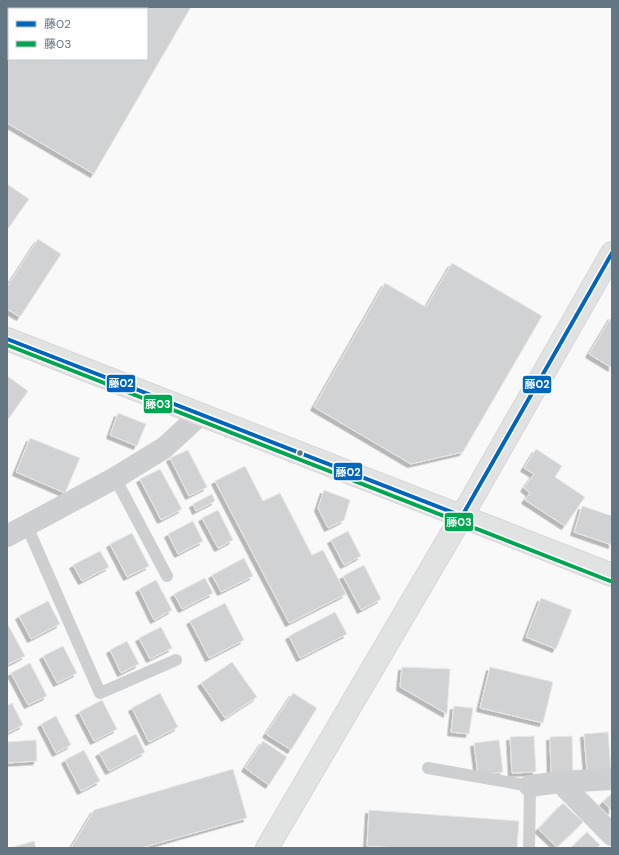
<svg xmlns="http://www.w3.org/2000/svg" width="619" height="855" font-family="'DM Sans','Noto Sans JP',sans-serif">
	<style>
		.building { fill: #d0d2d3; stroke: #e8e8e8; fill-rule: evenodd; filter: url(#shadow) }
		.lines { fill: none; stroke-linecap: round; stroke-linejoin: round }
		.secondary-casing { stroke: #d5d6d7; stroke-width: 24 }
		.lane { stroke: #cecfd0; stroke-width: 12 }
		.street { stroke: #cecfd0; stroke-width: 22 }
		.secondary { stroke: #e1e2e2; stroke-width: 22 }
		.bus-1-casing { stroke: #fff; stroke-width: 7 }
		.bus-2-casing { stroke: #fff; stroke-width: 7 }
		.bus-1 { stroke: #0065bd; stroke-width: 4 }
		.bus-2 { stroke: #00a651; stroke-width: 4 }
		.bus-dot { fill: #657683; stroke: #fff; stroke-width: 1.5 }
		.line-badge { stroke: #fff; stroke-width: 1.5 }
		.badge-label { font-size: 11px; text-anchor: middle; font-weight: bold; fill: #fff }
	</style>
	<defs>
		<filter id="shadow"><feDropShadow dx="-3.5" dy="3.5" stdDeviation="0" flood-color="#0004"/></filter>
	</defs>
	<rect width="100%" height="100%" fill="#f9f9f9"/>
	<g class="building">
		<path d="M7,7H191L94,174L7,123ZM9,9H147V59H9Z"/>
		<path d="M7,184L29,199L7,230Z"/>
		<path d="M38,239L61,254L20,317L7,309V287Z"/>
		<path d="M452,263L542,316L463,452L411,464L314,407L385,283L426,307Z"/>
		<path d="M612,316V368L589,354Z"/>
		<path d="M7,376L28,391L7,421Z"/>
		<path d="M118,413L146,424L137,446L110,435Z"/>
		<path d="M30,438L80,458L65,493L16,472Z"/>
		<path d="M536,449L562,466L555,477L585,497L565,526L525,500L530,493L524,488L534,474L524,468Z"/>
		<path d="M188,450L207,487L189,496L170,458Z"/>
		<path d="M245,466L263,501L280,493L312,555L323,550L346,594L289,623L215,481Z"/>
		<path d="M160,469L182,509L161,520L140,479Z"/>
		<path d="M324,490L350,500L344,520L328,528L318,508Z"/>
		<path d="M212,494L215,501L196,511L193,504Z"/>
		<path d="M582,506L612,516V545L574,532Z"/>
		<path d="M218,510L233,540L218,548L202,518Z"/>
		<path d="M193,521L203,541L178,554L168,534Z"/>
		<path d="M348,531L361,556L344,565L331,540Z"/>
		<path d="M132,533L149,566L127,577L110,544Z"/>
		<path d="M100,551L109,567L82,581L73,565Z"/>
		<path d="M244,558L253,576L221,592L212,575Z"/>
		<path d="M364,565L381,599L361,610L343,576Z"/>
		<path d="M205,578L213,593L182,609L174,594Z"/>
		<path d="M156,580L172,610L154,620L139,589Z"/>
		<path d="M541,598L572,610L556,649L526,637Z"/>
		<path d="M48,601L60,624L31,639L19,616Z"/>
		<path d="M225,603L244,640L209,658L190,621Z"/>
		<path d="M335,612L347,634L300,658L289,636Z"/>
		<path d="M7,625H8L25,656L7,665Z"/>
		<path d="M161,627L172,648L150,659L139,638Z"/>
		<path d="M127,641L139,664L121,673L110,650Z"/>
		<path d="M63,646L77,673L57,683L43,656Z"/>
		<path d="M232,662L257,697L225,718L201,683Z"/>
		<path d="M30,663L47,696L28,705L11,673Z"/>
		<path d="M402,667L450,669L447,714L400,687Z"/>
		<path d="M490,667L553,682L543,723L480,708Z"/>
		<path d="M160,693L178,727L149,742L132,708Z"/>
		<path d="M293,693L317,708L291,750L266,734Z"/>
		<path d="M102,700L117,729L94,741L79,712Z"/>
		<path d="M12,703L23,725L7,733V706Z"/>
		<path d="M454,706L473,708L469,734L451,732Z"/>
		<path d="M56,716L71,745L56,753L41,724Z"/>
		<path d="M608,732L611,770L587,771L584,734Z"/>
		<path d="M136,734L145,752L109,771L99,753Z"/>
		<path d="M534,736L536,772L512,773L510,737Z"/>
		<path d="M572,736L573,773L551,774L550,737Z"/>
		<path d="M36,740L37,761L7,763V742Z"/>
		<path d="M499,740L503,772L478,775L474,743Z"/>
		<path d="M263,741L287,757L269,785L245,768Z"/>
		<path d="M84,750L100,781L81,791L65,760Z"/>
		<path d="M233,769L247,818L141,848H71L94,810Z"/>
		<path d="M612,793V811L603,802Z"/>
		<path d="M563,803L583,822L557,847L538,829Z"/>
		<path d="M369,810L519,821L517,848H401L367,846Z"/>
		<path d="M587,832L600,845L597,848H571Z"/>
		<path d="M34,841L36,848H10Z"/>
	</g>
	<g class="lines">
		<defs>
			<g id="secondary">
				<path d="M7,339L612,575"/>
				<path d="M267,848L462,516L612,253"/>
			</g>
		</defs>
		<use href="#secondary" class="secondary-casing"/>
		<g class="lane">
			<path d="M115,478L167,576"/>
			<path d="M26,524L100,693L176,660"/>
			<path d="M428,768L530,786L529,848"/>
		</g>
		<g class="street">
			<path d="M7,536L115,478L164,448L200,415"/>
			<path d="M560,782L612,835"/>
			<path d="M530,786L560,782L612,779"/>
		</g>
		<use href="#secondary" class="secondary"/>
		<defs>
			<g id="bus-1">
				<path d="M7,339L462,516"/>
				<path d="M462,516L612,253"/>
			</g>
			<path id="bus-2" d="M7,345L610,581"/>
		</defs>
		<use href="#bus-1" class="bus-1-casing"/>
		<use href="#bus-2" class="bus-2-casing"/>
		<use href="#bus-1" class="bus-1"/>
		<use href="#bus-2" class="bus-2"/>
	</g>
	<circle class="bus-dot" cx="300" cy="453" r="3.5"/>
	<g class="line-badge">
		<rect x="106" y="374" width="30" height="19" rx="4" fill="#0065bd"/>
		<rect x="522" y="375" width="30" height="19" rx="4" fill="#0065bd"/>
		<rect x="143" y="394" width="30" height="20" rx="4" fill="#00a651"/>
		<rect x="333" y="462" width="30" height="19" rx="4" fill="#0065bd"/>
		<rect x="444" y="512" width="30" height="20" rx="4" fill="#00a651"/>
	</g>
	<g class="badge-label">
		<text x="121" y="387">藤02</text>
		<text x="537" y="388">藤02</text>
		<text x="158" y="408">藤03</text>
		<text x="348" y="476">藤02</text>
		<text x="459" y="526">藤03</text>
	</g>
	<rect width="619" height="855" fill="none" stroke="#657683" stroke-width="16"/>
	<rect x="8" y="8" width="140" height="52" fill="#ffffff" stroke="#c1c8cd"/>
	<rect x="16" y="21" width="20" height="6" fill="#0065bd" stroke="#c1c8cd"/>
	<text x="44" y="28" font-size="12" fill="#657683">藤02</text>
	<rect x="16" y="41" width="20" height="6" fill="#00a651" stroke="#c1c8cd"/>
	<text x="44" y="48" font-size="12" fill="#657683">藤03</text>
</svg>
